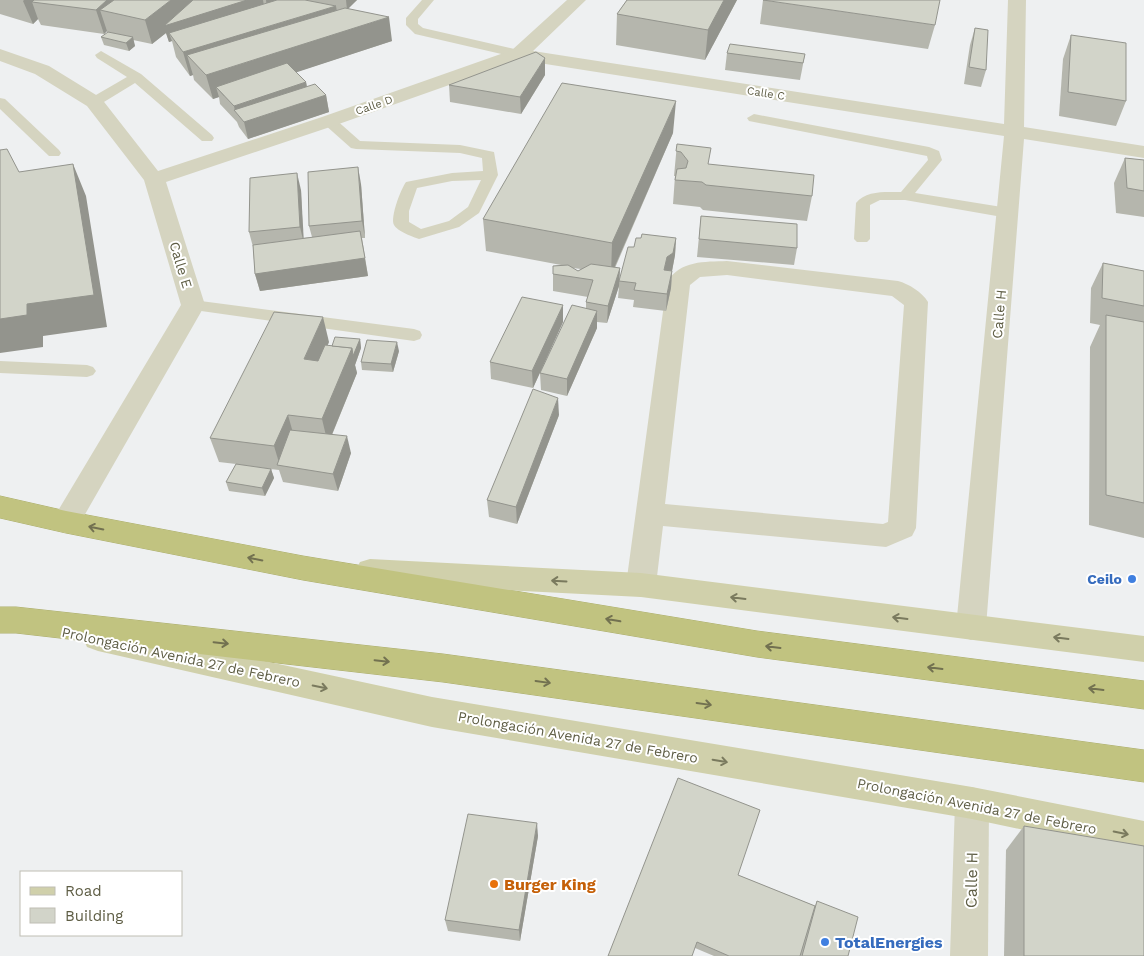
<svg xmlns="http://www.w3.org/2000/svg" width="1144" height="956" font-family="'Work Sans',sans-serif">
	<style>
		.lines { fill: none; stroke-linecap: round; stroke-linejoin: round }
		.highway-casing { stroke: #acae6c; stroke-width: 1 }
		.lane { fill: #d5d4c0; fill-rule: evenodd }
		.street { fill: #d5d4c0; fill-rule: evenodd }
		.primary { fill: #d0d0ab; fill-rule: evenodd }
		.highway { fill: #c1c380; fill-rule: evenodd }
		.wall { fill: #b5b6ad; fill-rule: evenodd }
		.shaded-wall { fill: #93948d }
		.building { fill: #d2d4c9; stroke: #93948d }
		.oneway { stroke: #727150 }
		.oneway2 { stroke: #7a7a5e }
		.shop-dot { fill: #3f7fe0; stroke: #fff; stroke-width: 2 }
		.food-dot { fill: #e8710a; stroke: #fff; stroke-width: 2 }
		.labels { text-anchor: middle; stroke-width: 4; stroke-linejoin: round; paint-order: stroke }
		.far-street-label { font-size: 11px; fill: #5e5d44; stroke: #fff }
		.street-label { font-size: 14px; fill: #5e5d44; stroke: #fff }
		.shop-label { font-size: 14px; font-weight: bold; fill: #366cbe; stroke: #fff; text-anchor: end }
		.near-street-label { font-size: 16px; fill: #5e5d44; stroke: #fff }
		.near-food-label { font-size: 16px; font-weight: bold; fill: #c56008; stroke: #fff; text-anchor: start }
		.near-shop-label { font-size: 16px; font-weight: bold; fill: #366cbe; stroke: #fff; text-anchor: start }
	</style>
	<rect width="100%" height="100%" fill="#eef0f1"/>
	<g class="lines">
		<defs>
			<g id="highway">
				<path d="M0,496L66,511L303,556L757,631L1144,681V709L757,657L303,580L66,533L0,518Z"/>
				<path d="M0,607H16L443,654L1144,750V782L443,682L16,633H0Z"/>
			</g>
		</defs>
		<use href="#highway" class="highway-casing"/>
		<g class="lane">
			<path d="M422,0H434L418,19V24L423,28L523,51L525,54L519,58L415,34L406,25V18Z"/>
			<path d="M101,51L141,74L212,135L214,138L212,141H202L135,83L99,105H89L87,102L89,99L127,77L97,58L95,55Z"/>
			<path d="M0,98L5,99L59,150L61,153L59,156H49L0,109Z"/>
			<path d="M754,114L929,147L939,151L942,160L915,193L1008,208L1013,210L1015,213L1013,216L1008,218L905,200H880L870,205V239L867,242H857L854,239L856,203C866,190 886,192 901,192L928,160L927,156L749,121L747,118Z"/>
			<path d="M329,117L334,118L360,141L460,145L494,152L498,175L479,213L459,227L419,239C413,237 397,231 394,225C390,217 401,189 406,182L452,173L483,171L482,158L460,153L356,149L351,148L324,124L322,121ZM481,180L468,207L449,221L421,229L409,222V211L417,188L452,181Z"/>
			<path d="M193,300L414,329L420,331L422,335L420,339L414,341L187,309L185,305L187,301Z"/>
			<path d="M0,361L87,365L93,367L96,371L93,375L87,377L0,373Z"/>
		</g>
		<g class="street">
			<path d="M567,0H586L533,51L1004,124L1008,0H1026L1024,127L1144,146V158L1024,139L986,627L982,636L971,640L960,636L956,627L1004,136L520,60L336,125L166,182L205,305L76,530L66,533L56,530L52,522L56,514L181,305L144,180L87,106L35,74L0,61V49L49,66L101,98L158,171L322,117L512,50Z"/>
			<path d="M727,261L898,281C909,284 922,292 928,302L916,528L912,536L886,547L663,526L656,585L652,594L641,597L630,594L626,585L667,282C681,260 704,262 727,261ZM727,275L892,296L904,305L888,522L883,524L665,504L690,285L700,277Z"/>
			<path d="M972,787L984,791L989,803L988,956H950L955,803L960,791Z"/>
		</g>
		<g class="primary">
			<path d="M370,559L641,573L1144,636V662L641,597L370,583L360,580L355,571L360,562Z"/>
			<path d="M98,625L432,697L972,787L1144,821V855L972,819L432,727L98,651L87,647L83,638L87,629Z"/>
		</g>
		<use href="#highway" class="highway"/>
	</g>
	<g class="wall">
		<path d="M0,0H357L348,8L392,41L296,72L306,82L307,87L326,95L329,112L248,139L239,127L237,122L220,104L219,97L213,99L194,80L193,75L190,76L176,57L172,41L169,42L166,33L152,44L133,40L135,46L129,51L104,45L101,37L107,33V31L104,34L41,25L38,19L33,24L0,14Z"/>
		<path d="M627,0H737L705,60L616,45L617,14Z"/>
		<path d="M763,0L935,25L928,49L760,24Z"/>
		<path d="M975,28L986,70L981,87L964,84L970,45Z"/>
		<path d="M1071,35L1126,101L1116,126L1059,116L1063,59Z"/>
		<path d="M727,53L805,54L800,80L725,70Z"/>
		<path d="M545,75L521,114L450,102L449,85Z"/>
		<path d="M673,133L615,268H620L619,281L634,247L641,238H676L675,255L672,271L671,288L666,311L633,307L634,300L618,298L619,286L607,323L597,322V328L567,396L541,390L540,373L586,308V302L588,297L553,291V266L561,265L486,251L483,219ZM573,268L581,269L578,271Z"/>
		<path d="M677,144L709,165L812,196L807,221L703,210L700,207L673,204L675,176H674Z"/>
		<path d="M1125,158L1144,160V217L1116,213L1114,183Z"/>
		<path d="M361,184L365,238H362L368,276L260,291L255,274L253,247L249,232L301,190L303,238L312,237L309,226Z"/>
		<path d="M701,216L797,248L794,265L697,257Z"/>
		<path d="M1103,263L1144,271V538L1089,525L1090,347L1100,325L1090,323L1091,288Z"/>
		<path d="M563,322L533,388L491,379L490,362Z"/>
		<path d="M360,339L361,348L355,365L357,373L332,435L351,453L338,491L283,482L279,470L247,466L271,469L274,478L265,496L229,491L226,482L236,464L219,462L210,438L329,342L327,346H332Z"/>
		<path d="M399,351L393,372L362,370L361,362Z"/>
		<path d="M559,415L517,524L489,517L487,500Z"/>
		<path d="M1024,826L1144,956H1004L1006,850Z"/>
		<path d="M538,836L520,941L448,931L445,920Z"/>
		<path d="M738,875L815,906L817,901L848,956H714L695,948L608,956Z"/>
	</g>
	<g class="shaded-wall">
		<path d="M24,0H57L32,2L38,19L33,24L23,1Z"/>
		<path d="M107,0H139L100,10L107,31L104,34L96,10Z"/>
		<path d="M171,0H263L265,12L169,33L172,41L169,42L166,33L152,44L145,20Z"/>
		<path d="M266,0H276L267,8Z"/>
		<path d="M346,0H357L347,10Z"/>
		<path d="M724,0H737L705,60L708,30Z"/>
		<path d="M336,6L340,30L187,55L193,75L190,76L183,52Z"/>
		<path d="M389,17L392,41L224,96L216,87L219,97L213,99L206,75Z"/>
		<path d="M133,37L135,46L129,51L126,43Z"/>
		<path d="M545,58V75L521,114L520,97Z"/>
		<path d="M306,82L309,99L235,111L234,106Z"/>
		<path d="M326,95L329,112L248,139L244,122Z"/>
		<path d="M676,101L673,133L611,275L612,243Z"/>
		<path d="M73,164L86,196L107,327L43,336V347L0,353V319L27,304Z"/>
		<path d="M358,167L361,184L365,238L362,221Z"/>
		<path d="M297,173L301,190L304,244L300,227Z"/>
		<path d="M360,231L368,276L260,291L255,274Z"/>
		<path d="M676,238L675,255L672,271L664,270L667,257Z"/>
		<path d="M620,268L619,286L607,323L608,306Z"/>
		<path d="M672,271L671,288L666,311L667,294Z"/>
		<path d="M563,305V322L533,388L532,371Z"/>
		<path d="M597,311V328L567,396V379Z"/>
		<path d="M323,317L329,342L310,384L304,359Z"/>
		<path d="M360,339L361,348L355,365L357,373L328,444L322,419L352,348Z"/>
		<path d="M397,342L399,351L393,372L391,364Z"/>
		<path d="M558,398L559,415L517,524L516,507Z"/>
		<path d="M288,415L295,440L280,466L274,446Z"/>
		<path d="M347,436L351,453L338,491L333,474Z"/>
		<path d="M271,469L274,478L265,496L262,488Z"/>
		<path d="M537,823L538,836L520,941L519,930Z"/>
	</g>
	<g class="building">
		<path d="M34,0H107L96,10L32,2Z"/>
		<path d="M114,0H171L145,20L100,10Z"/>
		<path d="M193,0H247L164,26Z"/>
		<path d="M277,0H305L336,6L183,52L169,33Z"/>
		<path d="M627,0H724L708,30L617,14Z"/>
		<path d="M763,0H940L935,25Z"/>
		<path d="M345,8L389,17L206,75L187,55Z"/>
		<path d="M975,28L988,30L986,70L969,67Z"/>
		<path d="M108,32L133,37L126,43L101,37Z"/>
		<path d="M1071,35L1126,43V101L1068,92Z"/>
		<path d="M730,44L805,54L803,63L727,53Z"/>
		<path d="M536,52L545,58L520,97L449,85Z"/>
		<path d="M287,63L306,82L234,106L216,87Z"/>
		<path d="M562,83L676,101L612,243L483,219Z"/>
		<path d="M315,84L326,95L244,122L234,110Z"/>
		<path d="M677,144L711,148L708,164L814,175L812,196L706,185L702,182L675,180L677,169L686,168L688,161L681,152L676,151Z"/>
		<path d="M7,149L19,172L73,164L94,295L27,304V315L0,319V150Z"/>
		<path d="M1125,158L1144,160V191L1127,188Z"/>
		<path d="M358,167L362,221L309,226L308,172Z"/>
		<path d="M297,173L300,227L249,232L250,178Z"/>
		<path d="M701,216L797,224V248L699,239Z"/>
		<path d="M360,231L365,258L255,274L253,245Z"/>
		<path d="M642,234L676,238L673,253L667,257L664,270L672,271L667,294L634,290L636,283L619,281L628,247H634L636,238H641Z"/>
		<path d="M1103,263L1144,271V306L1102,298Z"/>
		<path d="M591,264L620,268L608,306L586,302L593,280L553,274V266L568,265L578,271Z"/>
		<path d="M522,297L563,305L532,371L490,362Z"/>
		<path d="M572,305L597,311L567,379L540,373Z"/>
		<path d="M274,312L323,317L304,359L318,361L325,345L352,348L322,419L288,415L274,446L210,438Z"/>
		<path d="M1106,315L1144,322V503L1106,495Z"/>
		<path d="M335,337L360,339L353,356L352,348L332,346Z"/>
		<path d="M367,340L397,342L391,364L361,362Z"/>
		<path d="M533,389L558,398L516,507L487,500Z"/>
		<path d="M290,430L347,436L333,474L277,465Z"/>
		<path d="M236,464L271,469L262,488L226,482Z"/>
		<path d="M678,778L760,810L738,875L815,906L800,956H729L697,942L692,956H608Z"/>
		<path d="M468,814L537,823L519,930L445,920Z"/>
		<path d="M1024,826L1144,846V956H1024Z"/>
		<path d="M817,901L858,917L848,956H802Z"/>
	</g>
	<defs><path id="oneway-shaft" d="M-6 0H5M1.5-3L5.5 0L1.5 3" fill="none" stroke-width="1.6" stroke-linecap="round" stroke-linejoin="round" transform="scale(1.25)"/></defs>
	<g class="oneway">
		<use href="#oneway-shaft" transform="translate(96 528) rotate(-169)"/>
		<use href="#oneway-shaft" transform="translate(255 559) rotate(-169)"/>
		<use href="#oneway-shaft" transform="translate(613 620) rotate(-170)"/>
		<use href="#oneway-shaft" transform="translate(221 643) rotate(6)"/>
		<use href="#oneway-shaft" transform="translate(773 647) rotate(-173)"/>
		<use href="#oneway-shaft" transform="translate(382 661) rotate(6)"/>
		<use href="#oneway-shaft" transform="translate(935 668) rotate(-173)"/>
		<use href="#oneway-shaft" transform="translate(543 682) rotate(8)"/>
		<use href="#oneway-shaft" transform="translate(1096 689) rotate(-173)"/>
		<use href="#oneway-shaft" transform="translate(704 704) rotate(8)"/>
	</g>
	<g class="oneway2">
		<use href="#oneway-shaft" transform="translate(559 581) rotate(-177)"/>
		<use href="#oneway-shaft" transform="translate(738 598) rotate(-173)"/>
		<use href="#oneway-shaft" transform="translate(900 618) rotate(-173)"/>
		<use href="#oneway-shaft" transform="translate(1061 638) rotate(-173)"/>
		<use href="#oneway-shaft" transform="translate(320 687) rotate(12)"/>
		<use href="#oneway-shaft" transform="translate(720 761) rotate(10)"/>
		<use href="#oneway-shaft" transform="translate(1121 833) rotate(12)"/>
	</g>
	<g class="shop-dot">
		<circle cx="1132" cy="579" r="5"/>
		<circle cx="825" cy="942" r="5"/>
	</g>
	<circle class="food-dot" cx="494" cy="884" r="5"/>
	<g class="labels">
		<g class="far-street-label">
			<text transform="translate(766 93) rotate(9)" y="4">Calle C</text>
			<text transform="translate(374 105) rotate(-19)" y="4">Calle D</text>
		</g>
		<g class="street-label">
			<text transform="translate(181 265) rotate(73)" y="5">Calle E</text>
			<text transform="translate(999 314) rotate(-85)" y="5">Calle H</text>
			<text transform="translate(181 657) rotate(12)" y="5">Prolongación Avenida 27 de Febrero</text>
			<text transform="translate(578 737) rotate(10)" y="5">Prolongación Avenida 27 de Febrero</text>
			<text transform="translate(977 806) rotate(11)" y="5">Prolongación Avenida 27 de Febrero</text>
		</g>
		<g class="shop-label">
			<text x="1122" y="584">Ceilo</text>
		</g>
		<g class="near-street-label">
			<text transform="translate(971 880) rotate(-89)" y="6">Calle H</text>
		</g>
		<g class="near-food-label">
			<text x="504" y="890">Burger King</text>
		</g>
		<g class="near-shop-label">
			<text x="835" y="948">TotalEnergies</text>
		</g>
	</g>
	<rect x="20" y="871" width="162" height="65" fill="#ffffff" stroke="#bfbeb4"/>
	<rect x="30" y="887" width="25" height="8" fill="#d0d0ab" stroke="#bfbeb4"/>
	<text x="65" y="896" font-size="15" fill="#5e5d44">Road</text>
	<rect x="30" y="908" width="25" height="15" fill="#d2d4c9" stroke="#bfbeb4"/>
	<text x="65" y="921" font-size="15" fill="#5e5d44">Building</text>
</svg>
